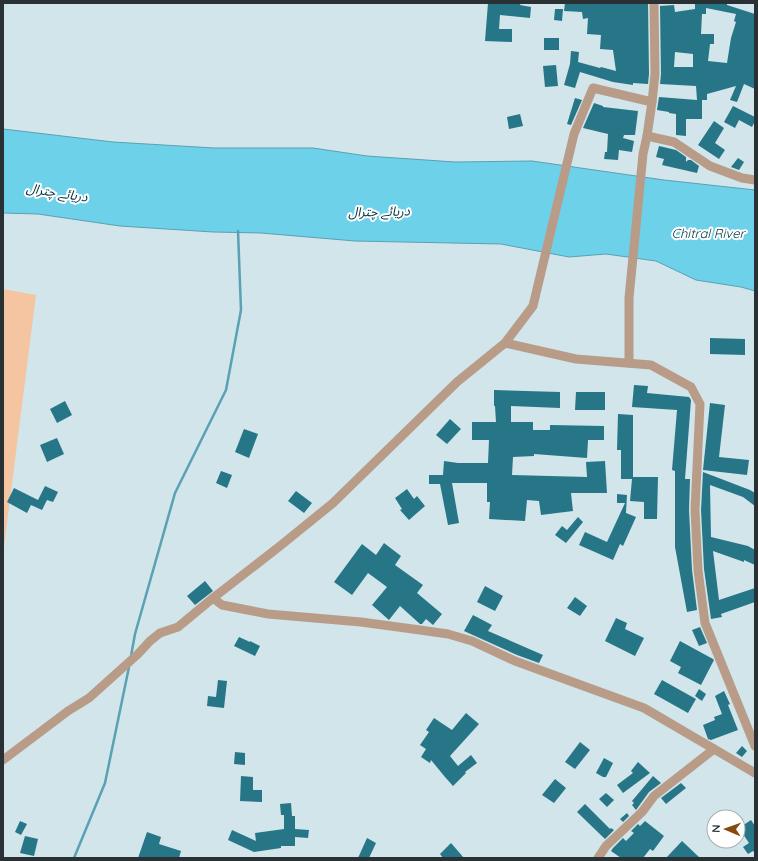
<svg xmlns="http://www.w3.org/2000/svg" width="758" height="861" font-family="Quicksand,'Noto Sans Arabic',sans-serif">
	<style>
		.green { fill: #f5c4a1 }
		.water { fill: #6dd1ea; stroke: #59a1b3 }
		.lines { fill: none; stroke-linecap: round; stroke-linejoin: round }
		.stream { stroke: #59a1b3; stroke-width: 2.5 }
		.building { fill: #267688; fill-rule: evenodd }
		.minor { stroke: #b99c88; stroke-width: 9 }
		.labels { text-anchor: middle; stroke-width: 4; stroke-linejoin: round; paint-order: stroke }
		.water-label { font-size: 13px; font-style: italic; fill: #02343e; stroke: #fff }
	</style>
	<rect width="100%" height="100%" fill="#d1e5ea"/>
	<path class="green" d="M3,289L36,295L3,554Z"/>
	<path class="water" d="M3,129L113,142L214,148H313L367,156L455,162L532,161L664,180L755,190V291L741,287L696,280L656,261L606,254L569,257L501,244L355,241L261,233L213,232L120,226L38,214L3,213Z"/>
	<g class="lines">
		<g class="stream">
			<path d="M131,656L135,634L175,493L226,390L241,310L238,231"/>
			<path d="M74,858L105,783L129,667"/>
		</g>
	</g>
	<g class="building">
		<path d="M488,3H521L520,5L531,7L530,18L500,15L499,29H512V42L485,41Z"/>
		<path d="M565,3H648L649,74L648,84L633,83V85L613,82L580,72L575,88L564,85L570,64L571,51L579,52L578,62L600,68L601,67L616,71L613,50L600,49L601,35L587,34L588,18L583,19L582,12L564,11Z"/>
		<path d="M695,3H727V5L755,14V89L744,84L737,102L730,100L736,86L707,94V100H702V119H686V136L676,135V114L669,113V112L657,110L659,97L697,100L696,86L660,84L661,74L660,6L674,5L675,12L695,9ZM706,8L736,14L734,21L736,22L731,38L727,63L708,61L710,44H714V34H701L702,14H706ZM675,52L693,54V67H674Z"/>
		<path d="M555,9H563L562,21L554,20Z"/>
		<rect x="544" y="38" width="15" height="12"/>
		<path d="M556,65L558,86L545,87L543,66Z"/>
		<path d="M575,98L582,100L571,125L567,124Z"/>
		<path d="M594,103L603,106V107L638,111L635,135H624L623,138L634,141L632,152L619,150L618,160L604,159L605,152H607L608,134L583,128Z"/>
		<path d="M733,106L755,117V121L752,127L739,120L735,128L724,122Z"/>
		<path d="M520,114L523,126L509,129L507,117Z"/>
		<path d="M714,121L724,128L715,143L725,150L719,159L698,145Z"/>
		<path d="M659,146L676,150L686,157V162L688,160H691L699,166L697,173L662,165L664,159L656,157Z"/>
		<path d="M738,158L744,162L739,170L731,167Z"/>
		<path d="M710,338L745,339V355L710,354Z"/>
		<path d="M634,385L648,386L647,393L689,397L691,400L685,479H690L689,510L692,570L697,610L687,612L675,547V471L672,470L677,410L632,407Z"/>
		<path d="M494,390L560,392V408L511,406V422H533V430H550V425L604,426V440H588L587,458L534,454V456L513,457L512,475L587,477L586,462L605,461L607,493H571L573,511L541,515L539,501L527,500L525,521L489,519L490,502H487V483H452L459,523L448,525L440,484H429V475H443L444,461L458,463H488L489,440H472V422H496L495,406H494Z"/>
		<path d="M576,392H605V410H575Z"/>
		<path d="M65,401L72,415L57,423L50,409Z"/>
		<path d="M710,403L725,405L719,457L749,460L747,475L703,470Z"/>
		<path d="M618,414L633,415V477H658L657,519H644V502L630,501L632,479H621V450H617Z"/>
		<path d="M450,419L461,429L447,444L436,435Z"/>
		<path d="M244,429L258,434L249,458L235,452Z"/>
		<path d="M57,438L64,454L47,462L40,445Z"/>
		<path d="M221,471L232,475L227,488L216,483Z"/>
		<path d="M703,472L750,490L755,493V506L743,497L710,485L711,537L748,546L755,550V565L744,560V562L713,551L719,600L755,588V602L721,614L722,617L711,619L704,569L701,510Z"/>
		<path d="M45,486L58,492L53,502L47,500L42,510L31,505L27,513L7,502L14,488L38,500Z"/>
		<path d="M407,489L414,499L417,496L425,506L409,520L400,510L402,509L395,498Z"/>
		<path d="M296,491L312,503L304,513L288,501Z"/>
		<path d="M617,494L627,495L626,513L636,517L623,546L620,544L613,560L579,545L585,532L607,542L625,503H617Z"/>
		<path d="M578,517L583,522L566,543L555,535L562,526L567,530Z"/>
		<path d="M384,543L401,556L395,565L423,585L417,593L442,614L433,625L426,619L422,624H420L400,606L389,620L372,605L387,587L368,573L352,595L334,582L362,544L376,555Z"/>
		<path d="M205,581L213,591L195,605L187,596Z"/>
		<path d="M485,586L503,596L495,611L477,602Z"/>
		<path d="M575,597L587,606L580,616L567,608Z"/>
		<path d="M473,615L492,625L488,631L543,655L539,663L517,655L464,631Z"/>
		<path d="M616,618L627,623L625,629L644,638L635,656L605,641Z"/>
		<path d="M700,627L707,643L699,646L692,630Z"/>
		<path d="M239,637L250,642V641L260,646L255,656L234,646Z"/>
		<path d="M680,641L713,659L714,660L701,685L678,673L681,667L670,661Z"/>
		<path d="M218,680L227,681L224,708L207,706L208,696L216,697Z"/>
		<path d="M662,680L696,699L688,713L654,694Z"/>
		<path d="M699,689L706,694L702,701L695,696Z"/>
		<path d="M724,691L730,704L728,705L738,730L711,740L708,739L703,725L715,720L714,717L722,714L715,696Z"/>
		<path d="M466,713L479,724L450,756L458,766L471,755L477,763L465,772L466,773L453,786L445,777L431,760L430,763L421,757L426,749L420,745L429,732L426,730L434,718L452,730Z"/>
		<path d="M580,742L590,750L575,769L565,762Z"/>
		<path d="M742,746L747,751L742,757L736,753Z"/>
		<path d="M235,752L245,753V765L234,764Z"/>
		<path d="M604,758L613,763L606,777H603L596,773Z"/>
		<path d="M638,762L650,773L623,793L617,785L633,773L631,771Z"/>
		<path d="M241,776L253,777V790H262V802L240,801Z"/>
		<path d="M653,776L661,783L649,792L636,810L632,805L634,803L632,801Z"/>
		<path d="M555,779L566,788L554,803L542,795Z"/>
		<path d="M681,783L686,788L666,804L661,798Z"/>
		<path d="M606,793L614,800L607,807L599,799Z"/>
		<path d="M291,803L292,816H295V829L309,830L308,838L295,837V846H281V848L254,852L228,840L232,830L256,841L255,833L284,829V815H281L280,804Z"/>
		<path d="M585,804L610,829L611,828L614,830L605,839L577,812Z"/>
		<path d="M627,813L629,816L623,822L620,819Z"/>
		<path d="M751,820L755,826V853L753,851L748,854L743,847L749,843L739,828Z"/>
		<path d="M20,821L27,824L21,835L15,832Z"/>
		<path d="M645,821L664,836L653,851L650,849L643,858H621L611,851L613,848L623,838L626,841L634,833L631,831L638,824L640,826Z"/>
		<path d="M147,832L161,837L159,844L181,851L179,858H138Z"/>
		<path d="M25,836L38,839L34,856L20,853Z"/>
		<path d="M367,838L376,843L369,858H358Z"/>
		<path d="M682,841L700,858H666Z"/>
		<path d="M451,843L464,858H443L440,854Z"/>
	</g>
	<g class="lines">
		<g class="minor">
			<path d="M647,136L674,142L710,166L742,178L755,180"/>
			<path d="M505,343L576,359L651,365L691,387L700,404L695,510L698,570L705,623L755,746"/>
			<path d="M629,363V298L643,154L647,136L652,102"/>
			<path d="M213,598L222,605L268,614L361,622L420,630L448,634L472,641L515,661L644,708L755,773"/>
			<path d="M3,760L68,711L89,698L138,654L150,641L160,633L178,627L213,598L280,546L333,503L457,382L505,343L533,306L574,134L593,88L652,102L655,74L654,3"/>
			<path d="M598,858L606,846L642,812L654,796L714,749"/>
		</g>
	</g>
	<g class="labels">
		<g class="water-label">
			<text transform="translate(57 192) rotate(9)" y="5">دریائے چترال</text>
			<text transform="translate(379 211) rotate(-1)" y="5">دریائے چترال</text>
			<text x="708" y="238">Chitral River</text>
		</g>
	</g>
	<rect width="758" height="861" fill="none" stroke="#2a3134" stroke-width="8"/>
	<g transform="translate(726 829) rotate(272)"><circle r="19" fill="#ffffff" stroke="#aaadae"/>
	<path d="M0-3L7 15L0 10L-7 15Z" fill="#88490e"/>
	<text y="-6" font-size="11" font-weight="bold" text-anchor="middle" fill="#2a3134">N</text>
	</g>
</svg>
